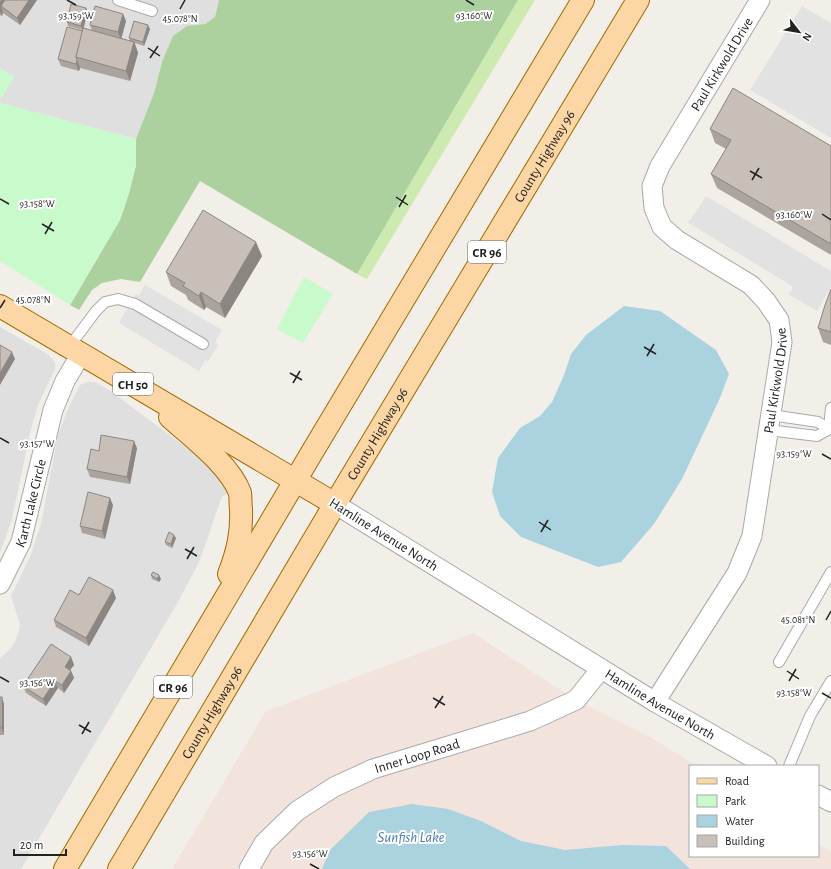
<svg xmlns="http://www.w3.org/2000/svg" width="831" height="869" font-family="'Alegreya Sans',sans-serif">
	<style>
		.residential { fill: #e0dfdf }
		.military { fill: #f3e3dd }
		.grass { fill: #cdebb0 }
		.forest { fill: #add19e }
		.park { fill: #c8facc }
		.parking { fill: #e2e2e2 }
		.water { fill: #aad3df }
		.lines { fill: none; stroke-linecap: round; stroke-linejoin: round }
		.service-casing { stroke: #a9a9a9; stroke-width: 12 }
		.minor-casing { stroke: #a9a9a9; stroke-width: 21 }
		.primary-casing { stroke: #a06b00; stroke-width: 24 }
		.service { stroke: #fff; stroke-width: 10 }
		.minor { stroke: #fff; stroke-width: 19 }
		.primary { stroke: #fcd6a4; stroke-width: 22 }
		.wall { fill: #aba49e }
		.shaded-wall { fill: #8b8681 }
		.building { fill: #c7bfb8; stroke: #8b8681 }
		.ticks { fill: none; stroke: #222; stroke-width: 1.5 }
		.labels { text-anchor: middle; stroke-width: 4; stroke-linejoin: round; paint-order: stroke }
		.shield { fill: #fff; stroke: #646464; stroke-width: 1 }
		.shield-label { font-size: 13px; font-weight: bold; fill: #222 }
		.street-label { font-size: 14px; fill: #222; stroke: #fff }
		.water-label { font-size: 15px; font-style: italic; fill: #4a7aab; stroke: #fff }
		.ticks-label { font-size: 10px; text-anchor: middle; fill: #222; stroke: #fff; stroke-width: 4; stroke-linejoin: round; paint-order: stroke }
	</style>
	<rect width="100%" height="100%" fill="#f2efe9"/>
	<g class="residential">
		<path d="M0,0H219L215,17L205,24L187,26L162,62L154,93L136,139L0,103V100L14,77L0,68Z"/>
		<path d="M0,327L49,355L55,363V369L38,405L30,433L12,519L0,553Z"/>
		<path d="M87,382H95L109,390L207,463L219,474L229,493L222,496L200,560L178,602L21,869H0V658L10,649L15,642L19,631L20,624L11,596L30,557L41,524L58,435L67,411L80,385Z"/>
	</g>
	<path class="military" d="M473,633L576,700L650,737L697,766H690V856H818V844L831,852V869H172L266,711Z"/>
	<path class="grass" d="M518,0H535L367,279L357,274Z"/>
	<path class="forest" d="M219,0H518L357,274L200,181L140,282L121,279L102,283L92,290L79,310L70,305L120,220L129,193L136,165V139L154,93L162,62L173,36L187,26L205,24L215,17Z"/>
	<g class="park">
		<path d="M0,68L14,77L0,100Z"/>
		<path d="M0,103L136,139V165L129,193L120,220L70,305L0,261Z"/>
		<path d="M304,277L333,294L303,343L277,329Z"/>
	</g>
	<g class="parking">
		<path d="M802,6L831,23V138L750,90Z"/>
		<path d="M706,196L831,271V287L817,311L788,294L792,290V286L687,222L691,219Z"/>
		<path d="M145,285L222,330L216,340L217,344L218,345L209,360L205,361L199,371L119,323L135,295H139Z"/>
	</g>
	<g class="water">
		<path d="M624,306L660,311L716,350L729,374L720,398L682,479L654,524L621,562L598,567L521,537L500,516L492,492L498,458L520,428L540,416L552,402L564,375L571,354L586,335Z"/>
		<path d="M412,804L448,809L481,821L521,841L565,850L622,845L666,846L690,869H322L330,850L369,812Z"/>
	</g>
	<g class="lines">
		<defs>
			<g id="service">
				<path d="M118,0L152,11"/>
				<path d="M69,347L96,311L105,302L118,299L135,304L203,344"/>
				<path d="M771,415L818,422L829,429"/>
				<path d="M829,429L831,408"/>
				<path d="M768,430L817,436L831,428"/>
				<path d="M779,662L831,572"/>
				<path d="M789,766L810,716L831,681"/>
			</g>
			<g id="minor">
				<path id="s1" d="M335,504L655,702L767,766"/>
				<path id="s2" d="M0,584L21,542L53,410L65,381L81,354"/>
				<path id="s3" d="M655,702L737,573L752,536L782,342L779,320L766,301L751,285L677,240L662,227L654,208L652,186L660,166L760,0"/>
				<path d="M818,795L831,802"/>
				<path id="s4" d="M249,869L264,843L297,811L334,787L373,769L530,721L576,700L601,669"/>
			</g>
			<g id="primary">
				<path d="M0,306L335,504"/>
				<path d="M170,417C192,437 230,465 240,493C241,498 240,504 241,509C242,533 238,551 229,574"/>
				<path d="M65,869L314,449L583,0"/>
				<path id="s5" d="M119,869L335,504L638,0"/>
			</g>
		</defs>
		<use href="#service" class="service-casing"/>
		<use href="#minor" class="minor-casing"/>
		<use href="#primary" class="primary-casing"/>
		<use href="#service" class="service"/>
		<use href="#minor" class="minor"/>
		<use href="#primary" class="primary"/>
	</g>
	<g class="wall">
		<path d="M0,0H37L20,25L3,13L2,16L0,15Z"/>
		<path d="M88,11L83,30L68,26L67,22Z"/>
		<path d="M123,14L126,21L121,38L130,41L129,38L150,29L144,46L135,43L138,53L130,81L80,68L79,71L61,66L58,59L83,31H92L90,25Z"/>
		<path d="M710,129L831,146V255L717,188L711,174L726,149L715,143Z"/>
		<path d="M262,256L225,318L206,307L204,310L188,300L186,295L171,286L166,272Z"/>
		<path d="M831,289V345L823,342L818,328Z"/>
		<path d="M137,448L130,484L90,477L87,469L99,451Z"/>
		<path d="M113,505L105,539L82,533L80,526Z"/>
		<path d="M176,538L172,548L166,545L165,542Z"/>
		<path d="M151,575L161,579L159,582L152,579Z"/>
		<path d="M79,595L116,598L89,646L56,627L54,620Z"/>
		<path d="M71,657L74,665L70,670L71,671L74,678L64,693L58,688L46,706L26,693L23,686Z"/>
		<path d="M0,697L4,704V735H0Z"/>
	</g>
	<g class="shaded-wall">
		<path d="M1,0H12L1,6L3,13L2,16L0,11V2Z"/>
		<path d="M29,0H37L20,25L17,18Z"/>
		<path d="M86,8L88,11L83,30L81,26Z"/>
		<path d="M123,14L126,21L121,40L118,32Z"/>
		<path d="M148,25L150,29L144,46L143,42Z"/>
		<path d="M134,42L138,53L130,81L126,71Z"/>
		<path d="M77,60L80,68L79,71L76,64Z"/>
		<path d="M256,242L262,256L225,318L220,304Z"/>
		<path d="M201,292L206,307L204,310L199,296Z"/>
		<path d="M12,352L15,359L0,385V373Z"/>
		<path d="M134,441L137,448L130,484L127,477Z"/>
		<path d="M110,498L113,505L105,539L102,531Z"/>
		<path d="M174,535L176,538L172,548L171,544Z"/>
		<path d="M159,575L161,579L159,582L157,579Z"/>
		<path d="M113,590L116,598L89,646L86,638Z"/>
		<path d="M71,657L74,665L67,674L65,667Z"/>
		<path d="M71,671L74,678L64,693L62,685Z"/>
		<path d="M55,681L58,688L46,706L43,699Z"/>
		<path d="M2,697L4,704V735L2,728Z"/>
	</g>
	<g class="building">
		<path d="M5,0H29L17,18L1,6Z"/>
		<path d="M71,4L86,8L81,26L67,22Z"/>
		<path d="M95,6L123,14L118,32L90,25Z"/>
		<path d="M134,21L148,25L143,42L129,38Z"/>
		<path d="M67,27L83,31L76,57L77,60L76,64L58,59Z"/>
		<path d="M83,28L134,42L126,71L76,57Z"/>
		<path d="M733,88L831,146V244L711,174L731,140L710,129Z"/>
		<path d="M203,210L256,242L220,304L201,292L199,296L183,286L185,283L166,272Z"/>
		<path d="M831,289V332L818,328L825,305Z"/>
		<path d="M0,345L12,352L0,373Z"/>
		<path d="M101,435L134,441L127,477L87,469L91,449L99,451Z"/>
		<path d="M88,492L110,498L102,531L80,526Z"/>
		<path d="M169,532L174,535L171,544L165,542Z"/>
		<path d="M153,572L159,575L157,579L151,575Z"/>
		<path d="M89,577L113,590L86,638L54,620L70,590L79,595Z"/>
		<path d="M51,644L71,657L65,667L71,671L62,685L55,681L43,699L23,686Z"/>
		<rect x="0" y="697" width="2" height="31"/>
	</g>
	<path class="ticks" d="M67,0L76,5M466,0L474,5M180,9L185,0M148,48L160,56M150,58L158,46M750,171L762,178M752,180L759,168M396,197L408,205M0,199L9,204M399,207L406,195M822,214L831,220M42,224L54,231M45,234L52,222M0,308L5,300M644,347L656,354M647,356L654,344M290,373L302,380M293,383L300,371M0,438L9,443M822,454L831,459M539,522L551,530M541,532L548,520M185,549L197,556M187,559L194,547M826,620L831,611M787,671L799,679M0,677L9,682M789,681L796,669M822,693L831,698M433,698L445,705M435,708L443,696M79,725L91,732M82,734L89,722M310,864L319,869"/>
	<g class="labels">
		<g class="shield">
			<rect x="468" y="241" width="38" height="22" rx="3"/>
			<rect x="113" y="373" width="40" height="22" rx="3"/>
			<rect x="154" y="676" width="38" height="22" rx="3"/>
		</g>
		<g class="shield-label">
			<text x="487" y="257">CR 96</text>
			<text x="133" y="389">CH 50</text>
			<text x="173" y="692">CR 96</text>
		</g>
		<g class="street-label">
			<text dy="5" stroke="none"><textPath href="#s3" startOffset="746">Paul Kirkwold Drive</textPath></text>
			<text dy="5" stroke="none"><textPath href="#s5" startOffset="830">County Highway 96</textPath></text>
			<text dy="5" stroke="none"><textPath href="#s3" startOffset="350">Paul Kirkwold Drive</textPath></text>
			<text dy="5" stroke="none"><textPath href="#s5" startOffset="506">County Highway 96</textPath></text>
			<text dy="5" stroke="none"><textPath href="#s2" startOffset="87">Karth Lake Circle</textPath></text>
			<text transform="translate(384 534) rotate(32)" y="5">Hamline Avenue North</text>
			<text dy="5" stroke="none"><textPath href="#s1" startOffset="382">Hamline Avenue North</textPath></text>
			<text dy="5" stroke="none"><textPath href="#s5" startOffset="182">County Highway 96</textPath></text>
			<text dy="5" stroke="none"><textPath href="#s4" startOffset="209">Inner Loop Road</textPath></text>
		</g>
		<g class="water-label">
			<text x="411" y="842">Sunfish Lake</text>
		</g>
	</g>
	<g class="ticks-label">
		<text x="76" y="19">93.159°W</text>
		<text x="474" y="19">93.160°W</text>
		<text x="180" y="22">45.078°N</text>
		<text x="37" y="207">93.158°W</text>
		<text x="794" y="218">93.160°W</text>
		<text x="33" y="303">45.078°N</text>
		<text x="37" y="447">93.157°W</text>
		<text x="794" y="457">93.159°W</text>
		<text x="798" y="623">45.081°N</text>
		<text x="37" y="686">93.156°W</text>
		<text x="794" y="696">93.158°W</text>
		<text x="310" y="857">93.156°W</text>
	</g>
	<rect x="689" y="765" width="130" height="92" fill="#ffffff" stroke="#a7a7a7"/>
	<rect x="697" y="778" width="20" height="6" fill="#fcd6a4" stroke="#a7a7a7"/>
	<text x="725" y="785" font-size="12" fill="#222222">Road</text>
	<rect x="697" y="795" width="20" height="12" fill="#c8facc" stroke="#a7a7a7"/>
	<text x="725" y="805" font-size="12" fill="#222222">Park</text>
	<rect x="697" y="815" width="20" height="12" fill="#aad3df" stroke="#a7a7a7"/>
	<text x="725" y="825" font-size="12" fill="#222222">Water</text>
	<rect x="697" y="835" width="20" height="12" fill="#c7bfb8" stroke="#a7a7a7"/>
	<text x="725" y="845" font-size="12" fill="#222222">Building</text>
	<g transform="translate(799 32) rotate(121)" stroke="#ffffff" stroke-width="3" paint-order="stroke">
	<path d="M0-3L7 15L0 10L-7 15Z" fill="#222222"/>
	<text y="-6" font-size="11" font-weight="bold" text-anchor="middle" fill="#222222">N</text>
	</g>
	<path d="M14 849v6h52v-6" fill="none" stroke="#222222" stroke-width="2"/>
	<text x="20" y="849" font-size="12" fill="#222222" stroke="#ffffff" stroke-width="3" paint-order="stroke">20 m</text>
</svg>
